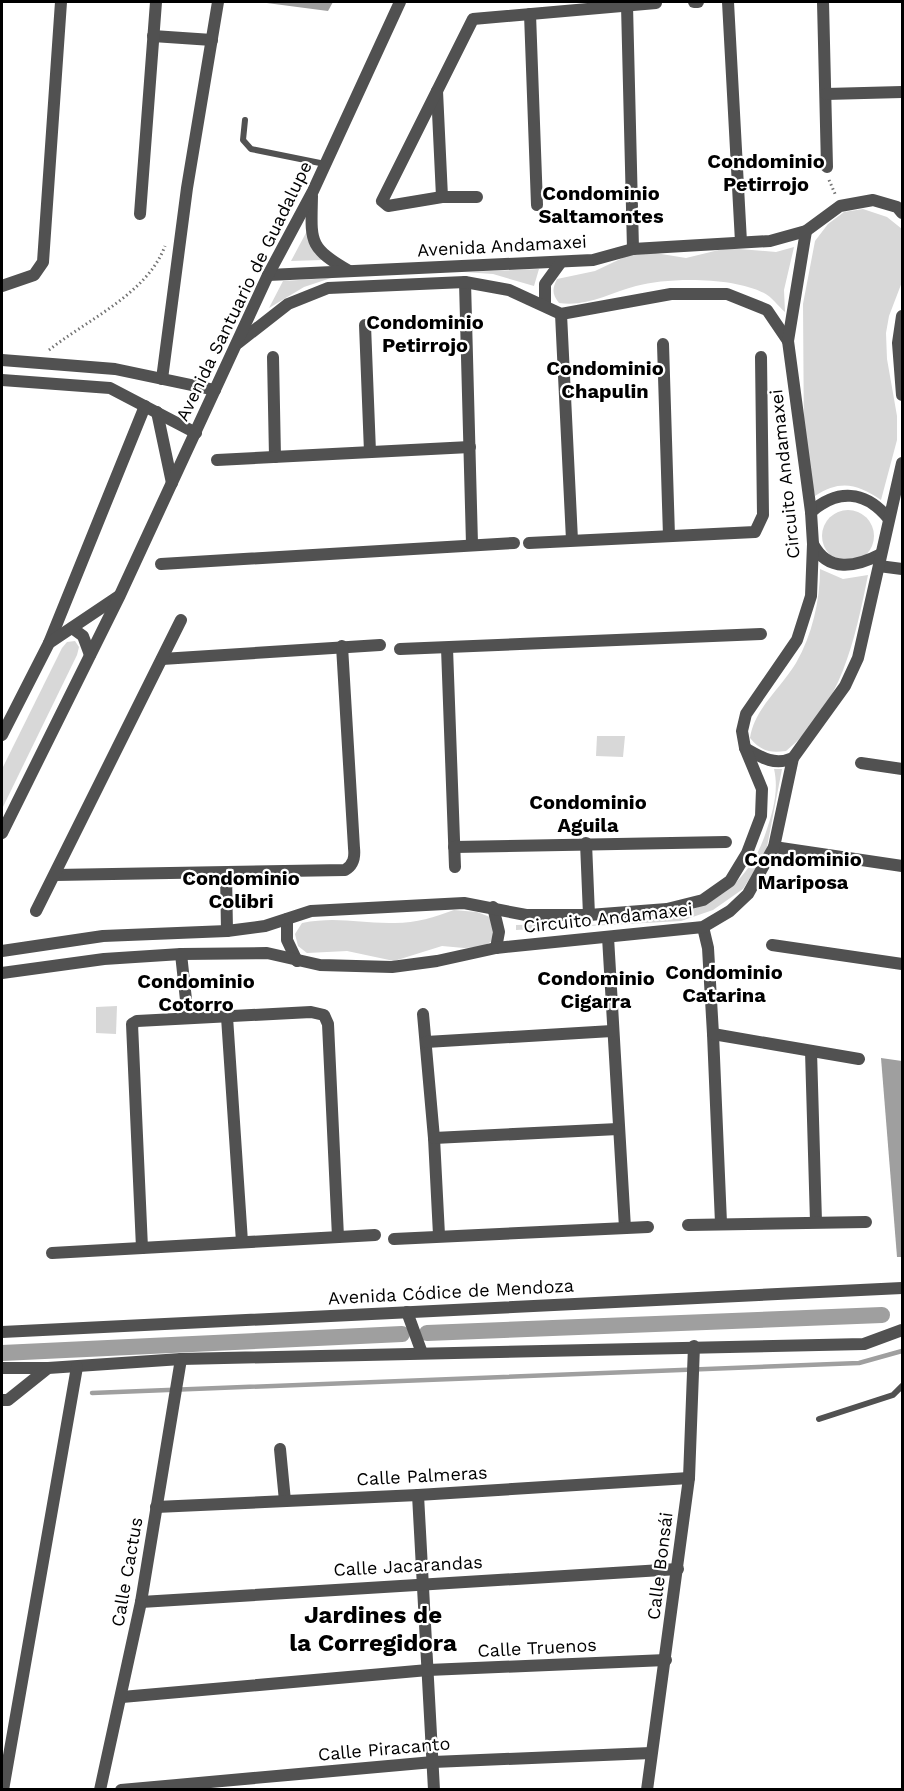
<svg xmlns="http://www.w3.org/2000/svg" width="904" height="1791" font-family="'Work Sans',sans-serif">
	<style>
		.green { fill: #d8d8d8 }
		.water { fill: #9f9f9f }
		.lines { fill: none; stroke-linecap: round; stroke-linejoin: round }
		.stream { stroke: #9f9f9f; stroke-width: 4.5 }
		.canal { stroke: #9f9f9f; stroke-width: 16 }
		.path { stroke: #737373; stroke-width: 3; stroke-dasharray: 1.5 3; stroke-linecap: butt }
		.service { stroke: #515151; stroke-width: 6 }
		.minor { stroke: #515151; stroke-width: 12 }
		.tertiary { stroke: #515151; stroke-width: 12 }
		.labels { text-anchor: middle; stroke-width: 4.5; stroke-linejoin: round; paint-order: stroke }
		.street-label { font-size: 18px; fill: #000; stroke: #fff }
		.neighbourhood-label { font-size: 20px; font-weight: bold; fill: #000; stroke: #fff }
		.district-label { font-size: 24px; font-weight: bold; fill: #000; stroke: #fff }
	</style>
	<rect width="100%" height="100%" fill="#fff"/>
	<g class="green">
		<path d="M863,209L887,217L902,229V282L889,316L886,333L887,359L897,416V440L881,500C858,484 840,479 815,496L804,445L803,304L815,241L828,224L844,212Z"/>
		<path d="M307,231L323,260L291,261Z"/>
		<path d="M794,247L784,290L785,312C778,306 772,297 764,293C733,277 669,277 636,286C610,293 587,307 559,303C552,294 552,289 557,279L595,271L633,253L649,252L686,258L727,248L776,252Z"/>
		<path d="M539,269L534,286L493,274L464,272Z"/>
		<path d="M331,278L304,287L269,308L283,281Z"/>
		<circle cx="848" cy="536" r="26"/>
		<path d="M820,569L843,579L868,575C855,640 841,707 786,751C769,753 761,751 750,738C754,709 781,688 796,663C812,635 820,601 820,569Z"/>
		<path d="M75,641L79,647L77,655L2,809V769L62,648L67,642Z"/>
		<path d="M597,736H625L623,757L596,756Z"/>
		<path d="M774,769H782L766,852L743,889L713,910L681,921L516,930V925C606,923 731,940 766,832C773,812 779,790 774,769Z"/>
		<path d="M454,910L477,912L490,917L495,928L492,941L482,947L464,948L442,946L394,961L347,951L307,953L298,946L295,934L302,923C338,916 361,924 395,923C416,923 435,917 454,910Z"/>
		<path d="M117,1006L116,1034L96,1033V1007Z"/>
	</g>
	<g class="water">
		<path d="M259,2H333L328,11Z"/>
		<path d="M881,1058L902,1061V1257H897Z"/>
	</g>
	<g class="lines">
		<path class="stream" d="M92,1393L859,1363L902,1351"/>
		<g class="canal">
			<path d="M427,1333L882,1315"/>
			<path d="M2,1353L402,1334"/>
		</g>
		<g class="path">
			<path d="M829,180L836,196"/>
			<path d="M49,350C88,319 147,294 165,246"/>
		</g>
		<g class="service">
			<path d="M245,120L243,140L251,149L325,164"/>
			<path d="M819,1419L893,1395L902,1386"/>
		</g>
		<g class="minor">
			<path d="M694,2H698"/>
			<path d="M728,2L741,242"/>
			<path d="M823,2L827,167"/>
			<path d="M627,5L633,249"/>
			<path d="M530,14L537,205"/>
			<path d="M153,36L212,40"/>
			<path d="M437,91L442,197"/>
			<path d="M826,94L902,92"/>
			<path d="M477,197H442L388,206L382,201L473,19L656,3"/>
			<path d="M140,214L156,2"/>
			<path d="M465,282L472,544"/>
			<path d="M2,286L34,275L43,262L61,2"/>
			<path d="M561,314L572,540"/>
			<path d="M365,325L370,452"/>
			<path d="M663,344L669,536"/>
			<path d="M273,357L275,457"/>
			<path d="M162,379L187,188L218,2"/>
			<path d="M217,460L470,447"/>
			<path d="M529,543L755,532L763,515L761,357"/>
			<path d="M161,564L514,543"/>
			<path d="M879,566L902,569"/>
			<path d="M49,643L145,406"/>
			<path d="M447,648L455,867"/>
			<path d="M400,649L761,634"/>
			<path d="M162,659L380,645"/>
			<path d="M861,763L902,769"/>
			<path d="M586,843L589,915"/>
			<path d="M454,847L726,842"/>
			<path d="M774,847L902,866"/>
			<path d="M226,873L227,931"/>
			<path d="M55,875L345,870C354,865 355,857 354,848L342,646"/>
			<path d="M36,911L181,620"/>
			<path d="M703,927L708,948L713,1034L721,1223"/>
			<path d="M608,937L625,1228"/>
			<path d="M772,945L902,964"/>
			<path d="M181,954L188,1018"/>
			<path d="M423,1014L434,1138L439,1235"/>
			<path d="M227,1017L242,1242"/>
			<path d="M713,1034L859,1059"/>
			<path d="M426,1042L612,1031"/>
			<path d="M811,1051L816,1222"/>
			<path d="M434,1138L618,1129"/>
			<path d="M688,1225L866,1222"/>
			<path d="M394,1239L648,1227"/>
			<path d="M142,1248L132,1024L137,1021L311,1012L324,1015L328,1024L338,1237"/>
			<path d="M52,1253L375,1235"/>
			<path d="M407,1312L422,1353"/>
			<path d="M2,1332L902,1288"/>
			<path d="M2,1368H48"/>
			<path d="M2,1400H8L48,1368L181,1359L864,1344L902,1330"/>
			<path d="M280,1449L285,1501"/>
			<path d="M418,1495L434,1790"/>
			<path d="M156,1507L418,1495L689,1478"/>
			<path d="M141,1602L678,1569"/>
			<path d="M122,1697L428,1670L666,1660"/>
			<path d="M3,1790L77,1367"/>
			<path d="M100,1790L141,1602L181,1359"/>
			<path d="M121,1790L433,1762L651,1753"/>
			<path d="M647,1790L689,1478L694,1346"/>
		</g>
		<g class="tertiary">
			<path d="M312,196C311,242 308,247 349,271"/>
			<path d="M268,275L593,260L633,249L770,241L806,231L840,206L873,200L897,207L902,213"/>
			<path d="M545,306V284L561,262"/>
			<path d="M902,316L898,343L902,395"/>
			<path d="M238,343L288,304L328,288L465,282L509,290L561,314L671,294H727L767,310L788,341"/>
			<path d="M2,360L115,369L215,390"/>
			<path d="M2,380L110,388L196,433"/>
			<path d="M157,412L172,483"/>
			<path d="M811,512C837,489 865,490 888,518"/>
			<path d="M813,544C828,573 856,567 881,554"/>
			<path d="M72,628L83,636L90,655"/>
			<path d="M2,735L49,643L119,596"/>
			<path d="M745,748C762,758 775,766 793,758"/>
			<path d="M2,833L120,595L268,275L313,191L400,2"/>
			<path d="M493,907L499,932L496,948"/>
			<path d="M287,919V940L297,961"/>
			<path d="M2,951L103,936L227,931L265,926L311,911L464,903L526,915H589L667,909L703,900L730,881L747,853L761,816L762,789L745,748L742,731L746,714L797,640L811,596L813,544L811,512L788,341L806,231"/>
			<path d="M2,973L104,959L181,954L267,953L320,965L392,967L437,961L496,948L703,927L730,911L748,894L774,847L793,758L845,686L858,658L902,463"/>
		</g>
	</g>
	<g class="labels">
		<g class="street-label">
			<text transform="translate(502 246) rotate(-3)" y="6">Avenida Andamaxei</text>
			<text transform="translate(244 291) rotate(-64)" y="6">Avenida Santuario de Guadalupe</text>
			<text transform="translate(785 474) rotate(-96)" y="6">Circuito Andamaxei</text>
			<text transform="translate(608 918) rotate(-6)" y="6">Circuito Andamaxei</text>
			<text transform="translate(451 1292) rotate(-3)" y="6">Avenida Códice de Mendoza</text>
			<text transform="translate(422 1476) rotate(-3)" y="6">Calle Palmeras</text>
			<text transform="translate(408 1566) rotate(-3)" y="6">Calle Jacarandas</text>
			<text transform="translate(660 1566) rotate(-83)" y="6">Calle Bonsái</text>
			<text transform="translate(127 1572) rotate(-80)" y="6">Calle Cactus</text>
			<text transform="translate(537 1648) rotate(-3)" y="6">Calle Truenos</text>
			<text transform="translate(384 1749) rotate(-5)" y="6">Calle Piracanto</text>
		</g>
		<g class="neighbourhood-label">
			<text x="766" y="168">Condominio<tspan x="766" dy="23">Petirrojo</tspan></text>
			<text x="601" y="200">Condominio<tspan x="601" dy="23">Saltamontes</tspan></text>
			<text x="425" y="329">Condominio<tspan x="425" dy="23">Petirrojo</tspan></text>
			<text x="605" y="375">Condominio<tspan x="605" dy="23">Chapulin</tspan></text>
			<text x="588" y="809">Condominio<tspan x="588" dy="23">Aguila</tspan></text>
			<text x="803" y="866">Condominio<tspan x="803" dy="23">Mariposa</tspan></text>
			<text x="241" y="885">Condominio<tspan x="241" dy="23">Colibri</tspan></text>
			<text x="724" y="979">Condominio<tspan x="724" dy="23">Catarina</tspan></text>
			<text x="596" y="985">Condominio<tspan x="596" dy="23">Cigarra</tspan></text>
			<text x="196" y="988">Condominio<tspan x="196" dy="23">Cotorro</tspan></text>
		</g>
		<g class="district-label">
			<text x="373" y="1623">Jardines de<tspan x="373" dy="28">la Corregidora</tspan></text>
		</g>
	</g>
	<rect width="904" height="1791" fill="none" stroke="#000000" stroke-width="6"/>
</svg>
